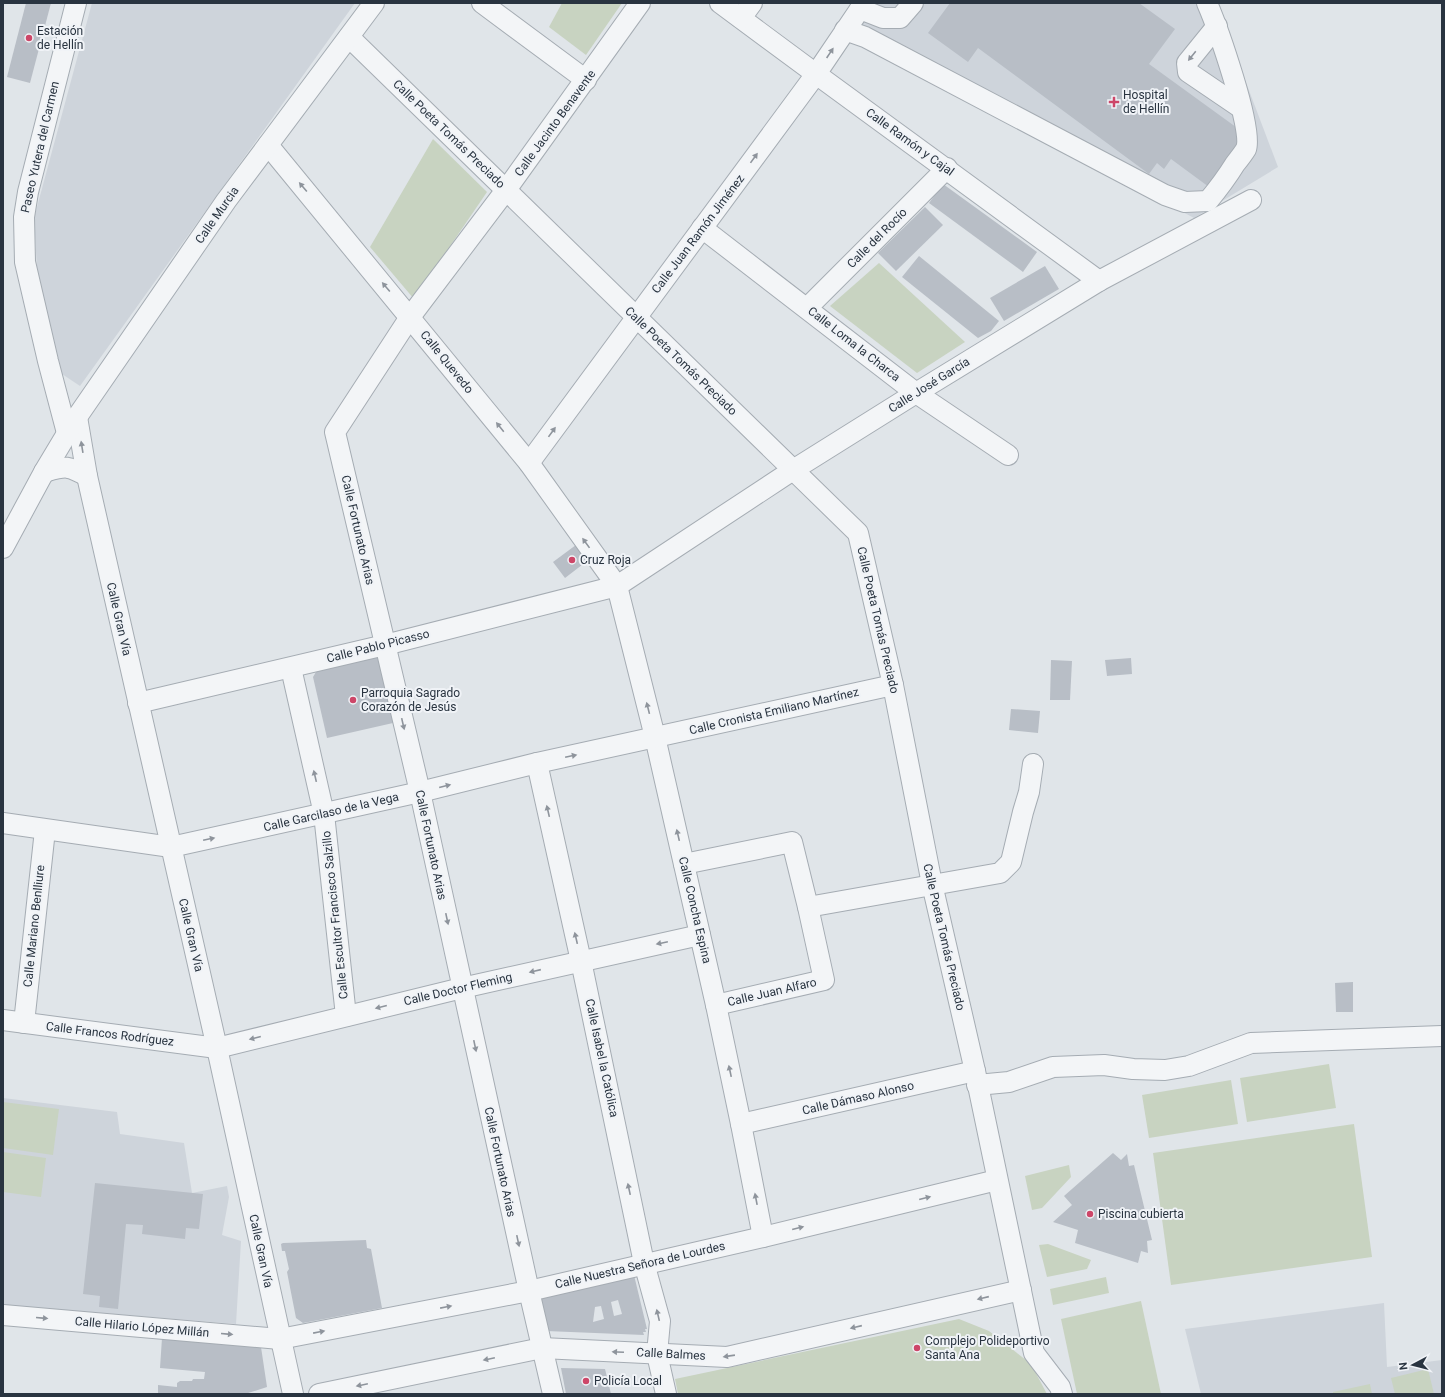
<svg xmlns="http://www.w3.org/2000/svg" width="1445" height="1397" font-family="Roboto,sans-serif">
	<style>
		.built { fill: #ced4db }
		.green { fill: #c8d3c1 }
		.building { fill: #b8bec6; fill-rule: evenodd }
		.lines { fill: none; stroke-linecap: round; stroke-linejoin: round }
		.minor-casing { stroke: #a5acb3; stroke-width: 22 }
		.minor { stroke: #f3f5f7; stroke-width: 20 }
		.oneway { fill: #8e949c }
		.poi-dot { fill: #cd4668; stroke: #f0f3f7; stroke-width: 1.5 }
		.labels { text-anchor: middle; stroke-width: 4; stroke-linejoin: round; paint-order: stroke }
		.poi-label { font-size: 12px; fill: #293440; stroke: #f0f3f7; text-anchor: start }
		.street-label { font-size: 12px; fill: #293440; stroke: #f0f3f7 }
	</style>
	<rect width="100%" height="100%" fill="#e0e5e9"/>
	<g class="built">
		<path d="M92,3H355L80,386L59,372L37,269L34,218Z"/>
		<path d="M873,3H1216L1278,167L1194,218L851,36Z"/>
		<path d="M3,1098L117,1112L120,1134L184,1143L192,1193L227,1186L229,1197L222,1235L241,1241L236,1324L3,1305Z"/>
		<path d="M1384,1303L1387,1367L1442,1360V1394H1201L1185,1329Z"/>
	</g>
	<g class="green">
		<path d="M562,3H622L586,55L549,27Z"/>
		<path d="M433,139L487,192L414,299L370,247Z"/>
		<path d="M879,263L965,342L917,373L830,306Z"/>
		<path d="M1329,1064L1336,1108L1247,1122L1240,1078Z"/>
		<path d="M1231,1080L1238,1124L1149,1138L1142,1095Z"/>
		<path d="M3,1102L59,1109L53,1155L3,1148Z"/>
		<path d="M1354,1124L1372,1257L1171,1285L1153,1153Z"/>
		<path d="M3,1152L46,1158L41,1197L3,1192Z"/>
		<path d="M1069,1165L1071,1177L1042,1208L1032,1210L1025,1176Z"/>
		<path d="M1048,1244L1091,1260L1087,1269L1047,1277L1039,1245Z"/>
		<path d="M1106,1277L1109,1293L1053,1305L1050,1289Z"/>
		<path d="M1141,1301L1161,1394H1077L1061,1319Z"/>
		<path d="M959,1319L989,1331L1031,1364L1047,1394H678L675,1379Z"/>
		<path d="M1428,1369L1434,1394H1395L1391,1378Z"/>
		<path d="M1370,1384L1372,1394H1333V1392Z"/>
	</g>
	<g class="building">
		<path d="M26,3H51L30,83L7,77Z"/>
		<path d="M950,3H1139L1175,29L1149,64L1240,130V144L1209,187L1171,159L1164,169L1157,163L1149,174L978,48L968,62L928,33Z"/>
		<path d="M943,184L1037,252L1023,272L929,203Z"/>
		<path d="M925,207L943,225L896,271L878,253Z"/>
		<path d="M919,256L999,321L991,331L978,338L902,277Z"/>
		<path d="M1045,266L1059,289L1004,321L990,298Z"/>
		<path d="M580,542L591,558L565,578L553,562Z"/>
		<path d="M378,656L393,723L327,738L313,677L316,672Z"/>
		<path d="M1131,658L1132,674L1107,676L1105,660Z"/>
		<path d="M1051,660L1072,661L1070,700H1050Z"/>
		<path d="M1011,709L1040,711L1038,733L1009,730Z"/>
		<path d="M1353,982V1012H1336L1335,983Z"/>
		<path d="M1113,1153L1121,1160L1127,1154L1129,1166L1134,1165L1152,1240L1147,1241L1148,1253L1141,1251L1138,1263L1075,1243L1078,1230L1053,1222L1072,1205L1064,1196Z"/>
		<path d="M95,1183L203,1194L199,1229L186,1228L185,1239L142,1234L143,1225L126,1224L118,1309L99,1307L100,1296L83,1294Z"/>
		<path d="M366,1240L367,1248L371,1249L382,1308L303,1323L296,1318L287,1272L289,1269L285,1251H282L281,1244L283,1243Z"/>
		<path d="M634,1275L647,1329H645L646,1332H643L644,1335L546,1331L540,1299L593,1285L598,1286L600,1283ZM618,1300L622,1314L614,1316L611,1302ZM601,1306L604,1319L593,1322L595,1307Z"/>
		<path d="M162,1338L261,1347L267,1387L245,1394H158V1385L177,1387V1383L180,1381H192L193,1379H204L205,1372L160,1368Z"/>
		<path d="M561,1368L605,1369L611,1394H566Z"/>
	</g>
	<g class="lines">
		<defs>
			<g id="minor">
				<path d="M482,3L586,80"/>
				<path d="M720,3L816,74L1099,281"/>
				<path d="M860,9L883,18H900L913,3"/>
				<path d="M741,18L752,3"/>
				<path d="M1217,26L1187,63L1188,72L1241,108"/>
				<path d="M845,30L865,37L1165,195L1185,202L1208,201C1218,189 1227,177 1235,164C1239,159 1243,154 1246,149C1254,130 1217,26 1207,3"/>
				<path d="M349,37L858,533L893,685L932,884L975,1071L1034,1353L1060,1387L1062,1394"/>
				<path d="M268,145L529,463L617,586L655,737L716,1005L741,1124L763,1237"/>
				<path d="M702,228L916,393L1008,455"/>
				<path d="M807,308L947,168"/>
				<path d="M77,417L87,476L217,1048L293,1394"/>
				<path d="M67,433L48,361L25,262L24,217L28,192L76,3"/>
				<path d="M529,463L816,74L864,3"/>
				<path d="M44,472C66,466 67,465 87,476"/>
				<path d="M3,548L44,472L77,417L226,201L374,3"/>
				<path d="M291,668L324,814L346,1016"/>
				<path d="M138,703L385,645L617,586L793,470L916,393L1099,281L1251,200"/>
				<path d="M537,763L581,961L644,1263L660,1321L657,1354L666,1394"/>
				<path d="M3,823L171,847L420,792L537,763L893,685"/>
				<path d="M684,864L792,842L808,907L824,980L716,1005"/>
				<path d="M808,907L1000,873L1011,862L1023,812L1029,792L1033,764"/>
				<path d="M3,1020L217,1048L462,988L700,935"/>
				<path d="M24,1023L45,830"/>
				<path d="M977,1085L1009,1082L1053,1067L1104,1065L1133,1069L1165,1070L1189,1066L1251,1043L1442,1036"/>
				<path d="M741,1124L975,1071"/>
				<path d="M3,1315L280,1339L529,1291L763,1237L997,1180"/>
				<path d="M319,1394L542,1348L727,1357L1021,1290"/>
				<path d="M553,1394L529,1291L420,792L335,432L410,317L506,190L640,3"/>
			</g>
		</defs>
		<use href="#minor" class="minor-casing"/>
		<use href="#minor" class="minor"/>
	</g>
	<defs><path id="oneway-solid" d="M-6-.8H1V-3.2L6.5 0L1 3.2V.8H-6Z"/></defs>
	<g class="oneway">
		<use href="#oneway-solid" transform="translate(830 53) rotate(-56)"/>
		<use href="#oneway-solid" transform="translate(1192 56) rotate(129)"/>
		<use href="#oneway-solid" transform="translate(754 158) rotate(-54)"/>
		<use href="#oneway-solid" transform="translate(303 187) rotate(-130)"/>
		<use href="#oneway-solid" transform="translate(386 287) rotate(-130)"/>
		<use href="#oneway-solid" transform="translate(500 427) rotate(-129)"/>
		<use href="#oneway-solid" transform="translate(552 432) rotate(-54)"/>
		<use href="#oneway-solid" transform="translate(82 447) rotate(-99)"/>
		<use href="#oneway-solid" transform="translate(586 543) rotate(-126)"/>
		<use href="#oneway-solid" transform="translate(648 708) rotate(-104)"/>
		<use href="#oneway-solid" transform="translate(403 724) rotate(77)"/>
		<use href="#oneway-solid" transform="translate(571 756) rotate(-12)"/>
		<use href="#oneway-solid" transform="translate(315 776) rotate(-103)"/>
		<use href="#oneway-solid" transform="translate(445 786) rotate(-14)"/>
		<use href="#oneway-solid" transform="translate(548 811) rotate(-103)"/>
		<use href="#oneway-solid" transform="translate(678 835) rotate(-103)"/>
		<use href="#oneway-solid" transform="translate(209 839) rotate(-12)"/>
		<use href="#oneway-solid" transform="translate(447 919) rotate(78)"/>
		<use href="#oneway-solid" transform="translate(576 938) rotate(-103)"/>
		<use href="#oneway-solid" transform="translate(662 943) rotate(168)"/>
		<use href="#oneway-solid" transform="translate(535 971) rotate(167)"/>
		<use href="#oneway-solid" transform="translate(381 1007) rotate(166)"/>
		<use href="#oneway-solid" transform="translate(255 1038) rotate(166)"/>
		<use href="#oneway-solid" transform="translate(475 1046) rotate(78)"/>
		<use href="#oneway-solid" transform="translate(730 1071) rotate(-102)"/>
		<use href="#oneway-solid" transform="translate(629 1189) rotate(-102)"/>
		<use href="#oneway-solid" transform="translate(925 1198) rotate(-14)"/>
		<use href="#oneway-solid" transform="translate(756 1199) rotate(-101)"/>
		<use href="#oneway-solid" transform="translate(798 1228) rotate(-14)"/>
		<use href="#oneway-solid" transform="translate(518 1241) rotate(78)"/>
		<use href="#oneway-solid" transform="translate(983 1298) rotate(167)"/>
		<use href="#oneway-solid" transform="translate(446 1307) rotate(-11)"/>
		<use href="#oneway-solid" transform="translate(658 1315) rotate(-103)"/>
		<use href="#oneway-solid" transform="translate(42 1318) rotate(5)"/>
		<use href="#oneway-solid" transform="translate(856 1327) rotate(167)"/>
		<use href="#oneway-solid" transform="translate(319 1332) rotate(-11)"/>
		<use href="#oneway-solid" transform="translate(227 1334) rotate(5)"/>
		<use href="#oneway-solid" transform="translate(618 1352) rotate(-177)"/>
		<use href="#oneway-solid" transform="translate(729 1356) rotate(172)"/>
		<use href="#oneway-solid" transform="translate(489 1359) rotate(168)"/>
		<use href="#oneway-solid" transform="translate(362 1385) rotate(168)"/>
	</g>
	<g class="poi-dot">
		<circle cx="29" cy="38" r="4"/>
		<path d="M1112 96h4v4h4v4h-4v4h-4v-4h-4v-4h4z"/>
		<circle cx="572" cy="560" r="4"/>
		<circle cx="353" cy="700" r="4"/>
		<circle cx="1090" cy="1214" r="4"/>
		<circle cx="917" cy="1348" r="4"/>
		<circle cx="586" cy="1381" r="4"/>
	</g>
	<g class="labels">
		<g class="poi-label">
			<text x="37" y="35">Estación<tspan x="37" dy="14">de Hellín</tspan></text>
			<text x="1123" y="99">Hospital<tspan x="1123" dy="14">de Hellín</tspan></text>
			<text x="580" y="564">Cruz Roja</text>
			<text x="361" y="697">Parroquia Sagrado<tspan x="361" dy="14">Corazón de Jesús</tspan></text>
			<text x="1098" y="1218">Piscina cubierta</text>
			<text x="925" y="1345">Complejo Polideportivo<tspan x="925" dy="14">Santa Ana</tspan></text>
			<text x="594" y="1385">Policía Local</text>
		</g>
		<g class="street-label">
			<text transform="translate(555 123) rotate(-54)" y="4">Calle Jacinto Benavente</text>
			<text transform="translate(449 134) rotate(44)" y="4">Calle Poeta Tomás Preciado</text>
			<text transform="translate(910 142) rotate(36)" y="4">Calle Ramón y Cajal</text>
			<text transform="translate(40 147) rotate(-77)" y="4">Paseo Yutera del Carmen</text>
			<text transform="translate(217 215) rotate(-55)" y="4">Calle Murcia</text>
			<text transform="translate(698 234) rotate(-53)" y="4">Calle Juan Ramón Jiménez</text>
			<text transform="translate(877 238) rotate(-45)" y="4">Calle del Rocío</text>
			<text transform="translate(854 344) rotate(38)" y="4">Calle Loma la Charca</text>
			<text transform="translate(681 361) rotate(44)" y="4">Calle Poeta Tomás Preciado</text>
			<text transform="translate(447 362) rotate(51)" y="4">Calle Quevedo</text>
			<text transform="translate(929 385) rotate(-32)" y="4">Calle José García</text>
			<text transform="translate(358 530) rotate(77)" y="4">Calle Fortunato Arias</text>
			<text transform="translate(119 619) rotate(77)" y="4">Calle Gran Vía</text>
			<text transform="translate(878 620) rotate(77)" y="4">Calle Poeta Tomás Preciado</text>
			<text transform="translate(378 646) rotate(-14)" y="4">Calle Pablo Picasso</text>
			<text transform="translate(774 711) rotate(-13)" y="4">Calle Cronista Emiliano Martínez</text>
			<text transform="translate(331 812) rotate(-13)" y="4">Calle Garcilaso de la Vega</text>
			<text transform="translate(431 845) rotate(78)" y="4">Calle Fortunato Arias</text>
			<text transform="translate(695 910) rotate(77)" y="4">Calle Concha Espina</text>
			<text transform="translate(335 915) rotate(-96)" y="4">Calle Escultor Francisco Salzillo</text>
			<text transform="translate(34 926) rotate(-84)" y="4">Calle Mariano Benlliure</text>
			<text transform="translate(191 935) rotate(77)" y="4">Calle Gran Vía</text>
			<text transform="translate(944 937) rotate(77)" y="4">Calle Poeta Tomás Preciado</text>
			<text transform="translate(458 989) rotate(-13)" y="4">Calle Doctor Fleming</text>
			<text transform="translate(772 992) rotate(-13)" y="4">Calle Juan Alfaro</text>
			<text transform="translate(110 1034) rotate(7)" y="4">Calle Francos Rodríguez</text>
			<text transform="translate(602 1058) rotate(78)" y="4">Calle Isabel la Católica</text>
			<text transform="translate(858 1098) rotate(-13)" y="4">Calle Dámaso Alonso</text>
			<text transform="translate(500 1162) rotate(78)" y="4">Calle Fortunato Arias</text>
			<text transform="translate(261 1251) rotate(78)" y="4">Calle Gran Vía</text>
			<text transform="translate(640 1265) rotate(-13)" y="4">Calle Nuestra Señora de Lourdes</text>
			<text transform="translate(142 1327) rotate(5)" y="4">Calle Hilario López Millán</text>
			<text transform="translate(671 1354) rotate(3)" y="4">Calle Balmes</text>
		</g>
	</g>
	<rect width="1445" height="1397" fill="none" stroke="#293440" stroke-width="8"/>
	<g transform="translate(1413 1365) rotate(263)" stroke="#f0f3f7" stroke-width="3" paint-order="stroke">
	<path d="M0-3L7 15L0 10L-7 15Z" fill="#293440"/>
	<text y="-6" font-size="11" font-weight="bold" text-anchor="middle" fill="#293440">N</text>
	</g>
</svg>
